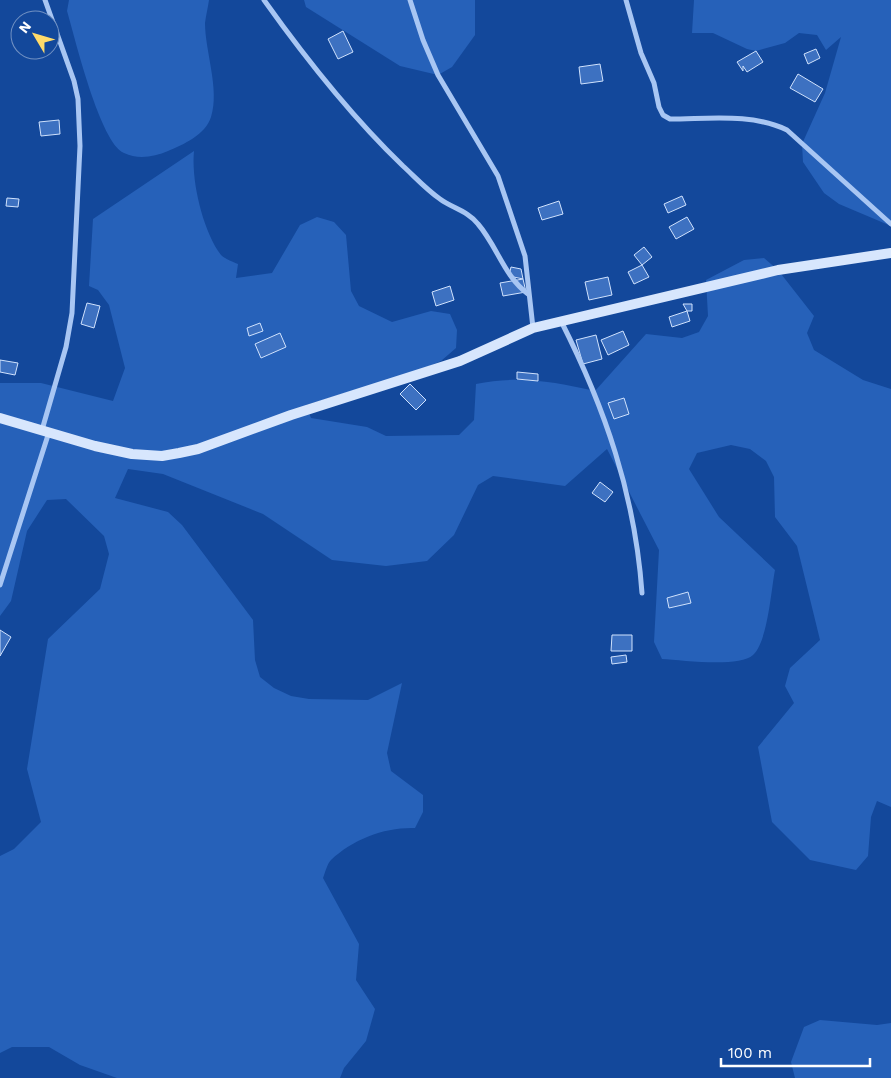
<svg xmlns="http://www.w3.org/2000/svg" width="891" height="1078" font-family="'Work Sans',sans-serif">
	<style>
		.green { fill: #2661b9 }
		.building { fill: #3d71c1; stroke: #d0e2fd }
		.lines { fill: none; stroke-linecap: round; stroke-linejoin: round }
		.street { stroke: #a8c6f3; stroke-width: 5 }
		.secondary { stroke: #d7e6fd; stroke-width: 10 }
	</style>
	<rect width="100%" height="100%" fill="#13489b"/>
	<g class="green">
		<path d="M69,0H209C208,7 206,15 205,23C205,51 220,90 211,117C206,134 183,145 168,151C154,157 138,160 124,153C100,143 75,38 67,11Z"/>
		<path d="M304,0H475V35L452,67L438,75L400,66L306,7Z"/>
		<path d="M694,0H891V226L839,204L824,193L803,162L802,144L825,93L841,37L826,50L817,35L799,33L785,43L756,51L747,49L713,33H692Z"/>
		<path d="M194,151C191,181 203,231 221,255C225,259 233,262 238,264L236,278L272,273L300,225L317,217L334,222L346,235L351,291L359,306L392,322L431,311L450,314L457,330L456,348L441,361L374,390L358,389L306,405L311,418L367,427L386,436L459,435L474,420L476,384C517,375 555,382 595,391L646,334L682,338L699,332L708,316L706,280L744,260L764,258L778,270L814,316L807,333L814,350L863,380L891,389V807L877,801L871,817L868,856L856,870L810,860L772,822L758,747L794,703L785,686L790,668L820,640L797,546L775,517L774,477L766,461L750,449L731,445L697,453L689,469L719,517L775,570C771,590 768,641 753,655C739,668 682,660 662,659L654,642L659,550L607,449L565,486L493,476L478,485L454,535L427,561L386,566L332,560L263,514L163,474L128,469L115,498L168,512L182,525L253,620L255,660L260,677L274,688L291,696L309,699L368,700L402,683L387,753L391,771L423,795V812L415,828C385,827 353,839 331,860C327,864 325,873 323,878L359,944L356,980L375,1009L366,1041L344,1068L340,1078H117L80,1065L49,1047H12L0,1053V856L14,849L41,822L27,769L48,639L100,589L109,554L104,536L66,499L47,500L27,531L11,601L0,616V383H41L113,401L125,368L109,305L98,290L89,286L93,219Z"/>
		<path d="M820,1020L877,1025L891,1023V1078H795L791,1062L804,1027Z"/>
	</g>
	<g class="building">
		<path d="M343,31L353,52L338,59L328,39Z"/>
		<path d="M816,49L820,58L808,64L804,54Z"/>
		<path d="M756,51L763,62L747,72L743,66V71L737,62Z"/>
		<path d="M600,64L603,81L581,84L579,67Z"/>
		<path d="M798,74L823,89L815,102L790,88Z"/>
		<path d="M59,120L60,134L41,136L39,122Z"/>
		<path d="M682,196L686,205L668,213L664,204Z"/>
		<path d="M7,198L19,199L18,207L6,206Z"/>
		<path d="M559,201L563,214L542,220L538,208Z"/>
		<path d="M687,217L694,229L676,239L669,227Z"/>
		<path d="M644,247L652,257L642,265L634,255Z"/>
		<path d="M642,265L649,277L634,284L628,272Z"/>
		<path d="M511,267L521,269L523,279L509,276Z"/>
		<path d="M608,277L612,295L589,300L585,282Z"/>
		<path d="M523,279L526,292L503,296L500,283Z"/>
		<path d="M450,286L454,300L436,306L432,292Z"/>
		<path d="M87,303L100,306L94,328L81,324Z"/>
		<path d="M683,304H692V311H687Z"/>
		<path d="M687,311L690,321L672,327L669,317Z"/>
		<path d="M260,323L263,331L249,336L247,328Z"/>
		<path d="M623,331L629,345L608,355L601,340Z"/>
		<path d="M280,333L286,347L261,358L255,344Z"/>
		<path d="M596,335L602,359L583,364L576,340Z"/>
		<path d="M0,360L18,363L15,375L0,372Z"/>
		<path d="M517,372L538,374V381L517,379Z"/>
		<path d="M410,384L426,400L416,410L400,394Z"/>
		<path d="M624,398L629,414L614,419L608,403Z"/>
		<path d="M600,482L613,492L605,502L592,493Z"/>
		<path d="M688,592L691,603L669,608L667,598Z"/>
		<path d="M0,630L11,637L0,656Z"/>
		<path d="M612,635H632V651H611Z"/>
		<path d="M626,655L627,662L612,664L611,657Z"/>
	</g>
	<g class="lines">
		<g class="street">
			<path d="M264,0C306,59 351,116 403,166C415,177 427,190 440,199C452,208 468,211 478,224C497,246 504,276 528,294"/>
			<path d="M410,0L423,40L438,75L498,176L525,256L533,328"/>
			<path d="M626,0L641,53L654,83L659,107L663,115L670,119C709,119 752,113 787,130L891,224"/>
			<path d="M561,321C605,408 635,495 642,593"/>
			<path d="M42,430L66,347L72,313L80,146L78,99L74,81L45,0"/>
			<path d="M0,585L49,432"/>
		</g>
		<path class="secondary" d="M0,418L95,446L132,454L162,456L179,453L198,449L291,415L460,361L533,328L778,270L891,253"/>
	</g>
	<g transform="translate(35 35) rotate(308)"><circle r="24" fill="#13489b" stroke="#7191c3"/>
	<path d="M0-4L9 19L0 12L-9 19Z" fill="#ffdb6a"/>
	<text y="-8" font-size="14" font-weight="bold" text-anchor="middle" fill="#ffffff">N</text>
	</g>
	<path d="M721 1058v8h149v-8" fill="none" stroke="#ffffff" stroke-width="2.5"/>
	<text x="728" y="1058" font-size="15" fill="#ffffff" stroke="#13489b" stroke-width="4" paint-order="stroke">100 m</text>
</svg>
